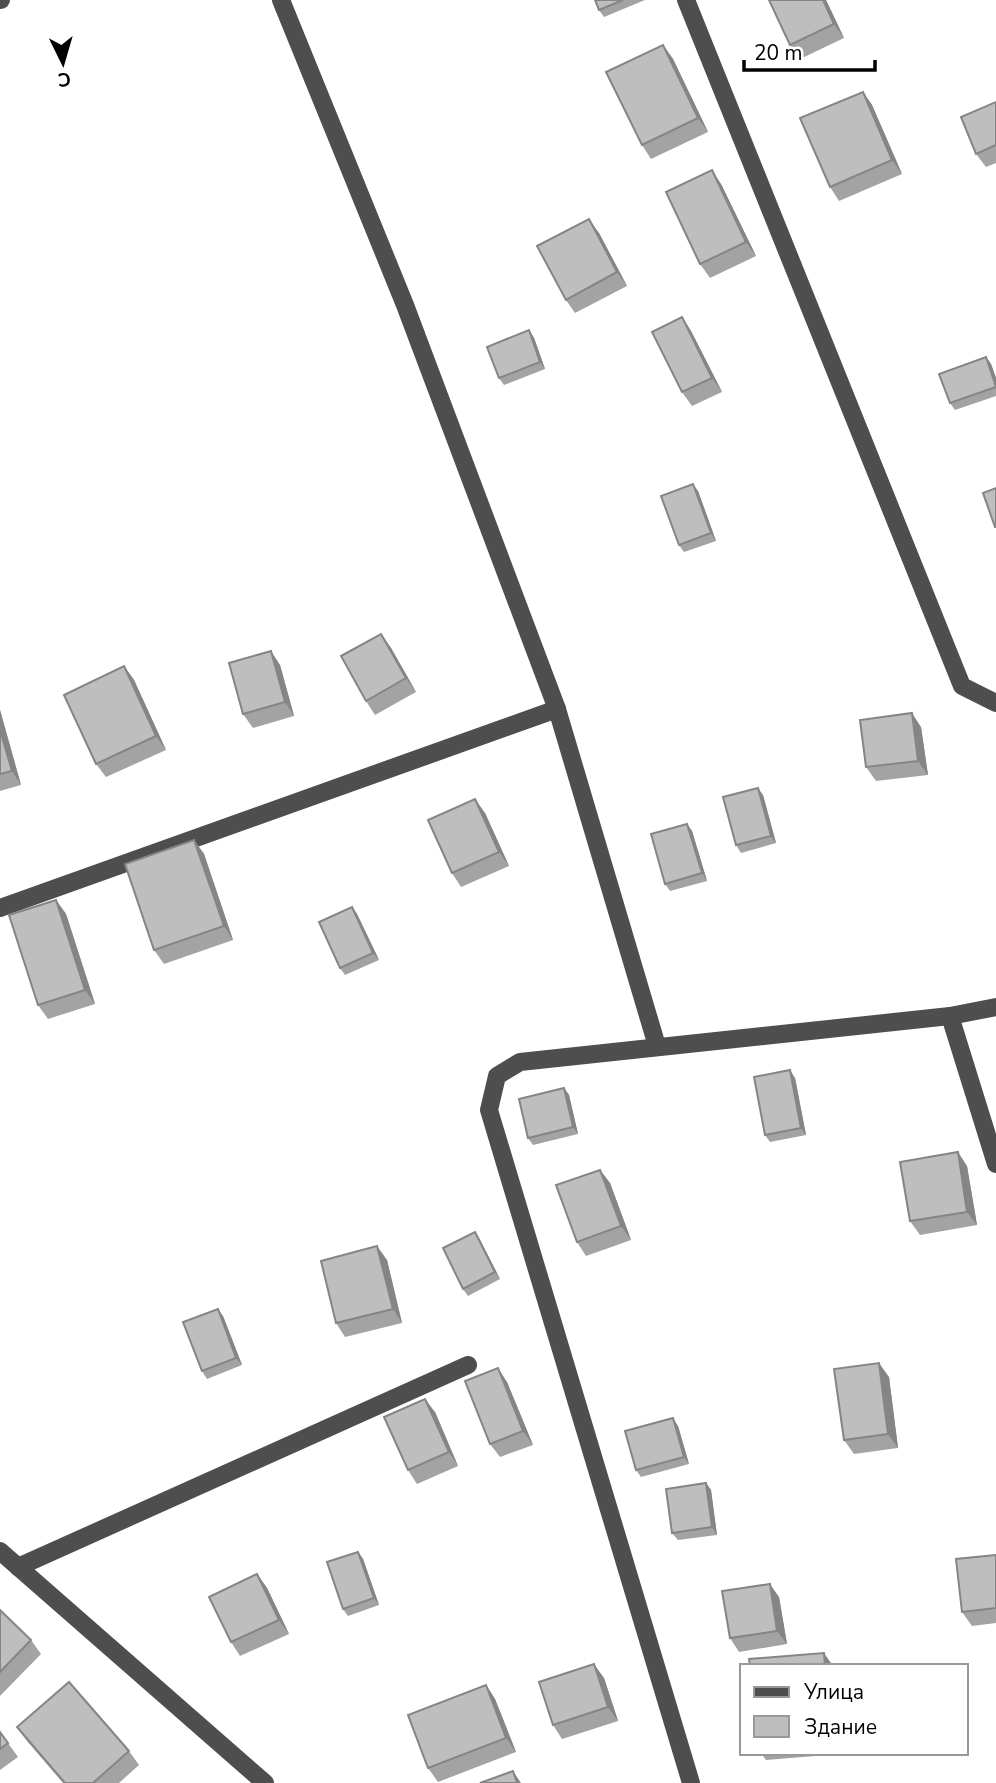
<svg xmlns="http://www.w3.org/2000/svg" width="996" height="1783" font-family="'Nunito Sans',sans-serif">
	<style>
		.lines { fill: none; stroke-linecap: round; stroke-linejoin: round }
		.minor { stroke: #4e4e4e; stroke-width: 18 }
		.wall { fill: #a3a3a3 }
		.shaded-wall { fill: #858585 }
		.building { fill: #bebebe; stroke: #858585; stroke-width: 2 }
	</style>
	<rect width="100%" height="100%" fill="#fff"/>
	<g class="lines">
		<g class="minor">
			<path d="M0,0H1"/>
			<path d="M281,0L405,305L557,709L657,1046"/>
			<path d="M686,0L962,686L996,703"/>
			<path d="M0,908L557,709"/>
			<path d="M950,1016L996,1164"/>
			<path d="M0,1551L265,1783"/>
			<path d="M18,1567L468,1365"/>
			<path d="M691,1783L489,1110L497,1076L520,1062L950,1016L996,1007"/>
		</g>
	</g>
	<g class="wall">
		<path d="M595,0H645L604,17L599,10Z"/>
		<path d="M826,0L844,38L800,59L790,45Z"/>
		<path d="M663,45L673,59L708,132L651,159L642,145Z"/>
		<path d="M863,92L872,105L902,174L839,201L830,187Z"/>
		<path d="M996,102V163L986,167L976,154Z"/>
		<path d="M721,184L756,256L710,278L700,264Z"/>
		<path d="M599,233L627,286L575,313L566,300Z"/>
		<path d="M682,317L691,331L722,392L692,406L682,392Z"/>
		<path d="M529,330L534,338L545,369L504,385L499,378Z"/>
		<path d="M986,357L991,364L996,378V396L955,410L950,403Z"/>
		<path d="M698,491L716,541L684,552L679,545Z"/>
		<path d="M381,634L391,648L416,692L375,715L366,701Z"/>
		<path d="M280,665L294,716L253,728L243,714Z"/>
		<path d="M124,666L134,680L166,750L106,777L96,764Z"/>
		<path d="M0,710L21,785L0,791Z"/>
		<path d="M921,727L928,775L876,781L866,767Z"/>
		<path d="M763,795L776,843L741,853L736,845Z"/>
		<path d="M485,813L509,866L461,887L452,873Z"/>
		<path d="M687,824L692,831L707,881L670,891L665,884Z"/>
		<path d="M194,840L204,854L233,940L164,964L154,950Z"/>
		<path d="M56,900L66,914L95,1004L48,1019L38,1005Z"/>
		<path d="M352,907L357,914L379,960L345,975L340,968Z"/>
		<path d="M795,1078L806,1135L770,1142L765,1135Z"/>
		<path d="M564,1088L569,1095L578,1134L533,1145L528,1138Z"/>
		<path d="M967,1166L977,1225L920,1235L910,1221Z"/>
		<path d="M600,1170L610,1183L631,1240L586,1256L577,1242Z"/>
		<path d="M480,1240L500,1279L468,1296L463,1289Z"/>
		<path d="M387,1260L402,1323L345,1337L336,1323Z"/>
		<path d="M223,1316L242,1365L207,1379L202,1371Z"/>
		<path d="M889,1377L898,1448L854,1454L844,1440Z"/>
		<path d="M507,1382L533,1445L500,1457L490,1444Z"/>
		<path d="M435,1412L458,1466L417,1484L408,1470Z"/>
		<path d="M678,1426L689,1464L641,1477L636,1470Z"/>
		<path d="M706,1483L711,1490L717,1535L678,1540L672,1533Z"/>
		<path d="M358,1552L363,1559L379,1605L348,1616L343,1609Z"/>
		<path d="M996,1555V1623L972,1626L962,1612Z"/>
		<path d="M257,1574L267,1588L289,1634L240,1656L231,1642Z"/>
		<path d="M779,1597L787,1644L739,1652L730,1638Z"/>
		<path d="M0,1610L31,1640L41,1654L0,1696Z"/>
		<path d="M604,1678L618,1721L562,1739L553,1725Z"/>
		<path d="M486,1685L495,1699L516,1752L438,1782L428,1768Z"/>
		<path d="M17,1727L129,1751L139,1765L119,1783H63L27,1741Z"/>
		<path d="M0,1732L18,1757L0,1770Z"/>
		<path d="M761,1753H840V1754L766,1760Z"/>
	</g>
	<g class="shaded-wall">
		<path d="M823,0H826L844,38L834,24Z"/>
		<path d="M663,45L673,59L708,132L698,118Z"/>
		<path d="M863,92L872,105L902,174L892,160Z"/>
		<path d="M712,170L721,184L756,256L746,242Z"/>
		<path d="M589,219L599,233L627,286L617,272Z"/>
		<path d="M682,317L691,331L722,392L712,378Z"/>
		<path d="M529,330L534,338L545,369L540,362Z"/>
		<path d="M986,357L991,364L996,378V386Z"/>
		<path d="M693,484L698,491L716,541L711,533Z"/>
		<path d="M381,634L391,648L416,692L406,678Z"/>
		<path d="M271,651L280,665L294,716L285,702Z"/>
		<path d="M124,666L134,680L166,750L156,736Z"/>
		<path d="M0,710L21,785L12,771L0,730Z"/>
		<path d="M912,713L921,727L928,775L918,761Z"/>
		<path d="M758,788L763,795L776,843L771,836Z"/>
		<path d="M475,799L485,813L509,866L499,852Z"/>
		<path d="M687,824L692,831L707,881L702,873Z"/>
		<path d="M194,840L204,854L233,940L224,926Z"/>
		<path d="M56,900L66,914L95,1004L85,990Z"/>
		<path d="M352,907L357,914L379,960L373,953Z"/>
		<path d="M790,1070L795,1078L806,1135L801,1128Z"/>
		<path d="M564,1088L569,1095L578,1134L573,1127Z"/>
		<path d="M958,1152L967,1166L977,1225L967,1212Z"/>
		<path d="M600,1170L610,1183L631,1240L621,1226Z"/>
		<path d="M475,1232L480,1240L500,1279L495,1272Z"/>
		<path d="M377,1246L387,1260L402,1323L393,1309Z"/>
		<path d="M218,1309L223,1316L242,1365L236,1358Z"/>
		<path d="M879,1363L889,1377L898,1448L888,1434Z"/>
		<path d="M498,1368L507,1382L533,1445L523,1431Z"/>
		<path d="M425,1399L435,1412L458,1466L449,1452Z"/>
		<path d="M673,1418L678,1426L689,1464L684,1457Z"/>
		<path d="M706,1483L711,1490L717,1535L712,1527Z"/>
		<path d="M358,1552L363,1559L379,1605L374,1598Z"/>
		<path d="M257,1574L267,1588L289,1634L279,1620Z"/>
		<path d="M770,1584L779,1597L787,1644L777,1631Z"/>
		<path d="M824,1653L833,1666H825Z"/>
		<path d="M594,1664L604,1678L618,1721L608,1707Z"/>
		<path d="M486,1685L495,1699L516,1752L506,1738Z"/>
		<path d="M513,1771L521,1783H517Z"/>
	</g>
	<g class="building">
		<path d="M595,0H623L599,10Z"/>
		<path d="M769,0H823L834,24L790,45Z"/>
		<path d="M663,45L698,118L642,145L606,72Z"/>
		<path d="M863,92L892,160L830,187L800,118Z"/>
		<path d="M996,102V145L976,154L961,117Z"/>
		<path d="M712,170L746,242L700,264L666,192Z"/>
		<path d="M589,219L617,272L566,300L537,246Z"/>
		<path d="M682,317L712,378L682,392L652,332Z"/>
		<path d="M529,330L540,362L499,378L487,347Z"/>
		<path d="M986,357L996,387L950,403L939,374Z"/>
		<path d="M693,484L711,533L679,545L661,496Z"/>
		<path d="M996,488V527H995L983,493Z"/>
		<path d="M381,634L406,678L366,701L341,656Z"/>
		<path d="M271,651L285,702L243,714L229,663Z"/>
		<path d="M124,666L156,736L96,764L64,695Z"/>
		<path d="M912,713L918,761L866,767L860,720Z"/>
		<path d="M0,730L12,771L0,774Z"/>
		<path d="M758,788L771,836L736,845L723,797Z"/>
		<path d="M475,799L499,852L452,873L428,820Z"/>
		<path d="M687,824L702,873L665,884L651,834Z"/>
		<path d="M194,840L224,926L154,950L125,864Z"/>
		<path d="M56,900L85,990L38,1005L9,915Z"/>
		<path d="M352,907L373,953L340,968L319,922Z"/>
		<path d="M790,1070L801,1128L765,1135L754,1077Z"/>
		<path d="M564,1088L573,1127L528,1138L519,1099Z"/>
		<path d="M958,1152L967,1212L910,1221L900,1162Z"/>
		<path d="M600,1170L621,1226L577,1242L556,1185Z"/>
		<path d="M475,1232L495,1272L463,1289L443,1248Z"/>
		<path d="M377,1246L393,1309L336,1323L321,1261Z"/>
		<path d="M218,1309L236,1358L202,1371L183,1322Z"/>
		<path d="M879,1363L888,1434L844,1440L834,1369Z"/>
		<path d="M498,1368L523,1431L490,1444L465,1381Z"/>
		<path d="M425,1399L449,1452L408,1470L384,1417Z"/>
		<path d="M673,1418L684,1457L636,1470L625,1431Z"/>
		<path d="M706,1483L712,1527L672,1533L666,1489Z"/>
		<path d="M358,1552L374,1598L343,1609L327,1562Z"/>
		<path d="M996,1555V1608L962,1612L956,1559Z"/>
		<path d="M257,1574L279,1620L231,1642L209,1597Z"/>
		<path d="M770,1584L777,1631L730,1638L722,1591Z"/>
		<path d="M0,1610L31,1640L0,1672Z"/>
		<path d="M824,1653L825,1666H750L749,1659Z"/>
		<path d="M594,1664L608,1707L553,1725L539,1682Z"/>
		<path d="M69,1682L129,1751L93,1783H65L17,1727Z"/>
		<path d="M486,1685L506,1738L428,1768L408,1715Z"/>
		<path d="M0,1732L8,1743L0,1749Z"/>
		<path d="M513,1771L517,1783H480Z"/>
	</g>
	<rect x="740" y="1664" width="228" height="91" fill="#ffffff" stroke="#999999" stroke-width="2"/>
	<rect x="754" y="1687" width="35" height="10" fill="#4e4e4e" stroke="#999999" stroke-width="2"/>
	<text x="804" y="1699" font-size="21" fill="#000000">Улица</text>
	<rect x="754" y="1716" width="35" height="21" fill="#bebebe" stroke="#999999" stroke-width="2"/>
	<text x="804" y="1734" font-size="21" fill="#000000">Здание</text>
	<g transform="translate(63 63) rotate(175)" stroke="#ffffff" stroke-width="5" paint-order="stroke">
	<path d="M0-5L12 26L0 18L-12 26Z" fill="#000000"/>
	<text y="-10" font-size="19" font-weight="bold" text-anchor="middle" fill="#000000">С</text>
	</g>
	<path d="M744 60v10h131v-10" fill="none" stroke="#000000" stroke-width="3.5"/>
	<text x="754" y="60" font-size="21" fill="#000000" stroke="#ffffff" stroke-width="5" paint-order="stroke">20 m</text>
</svg>
